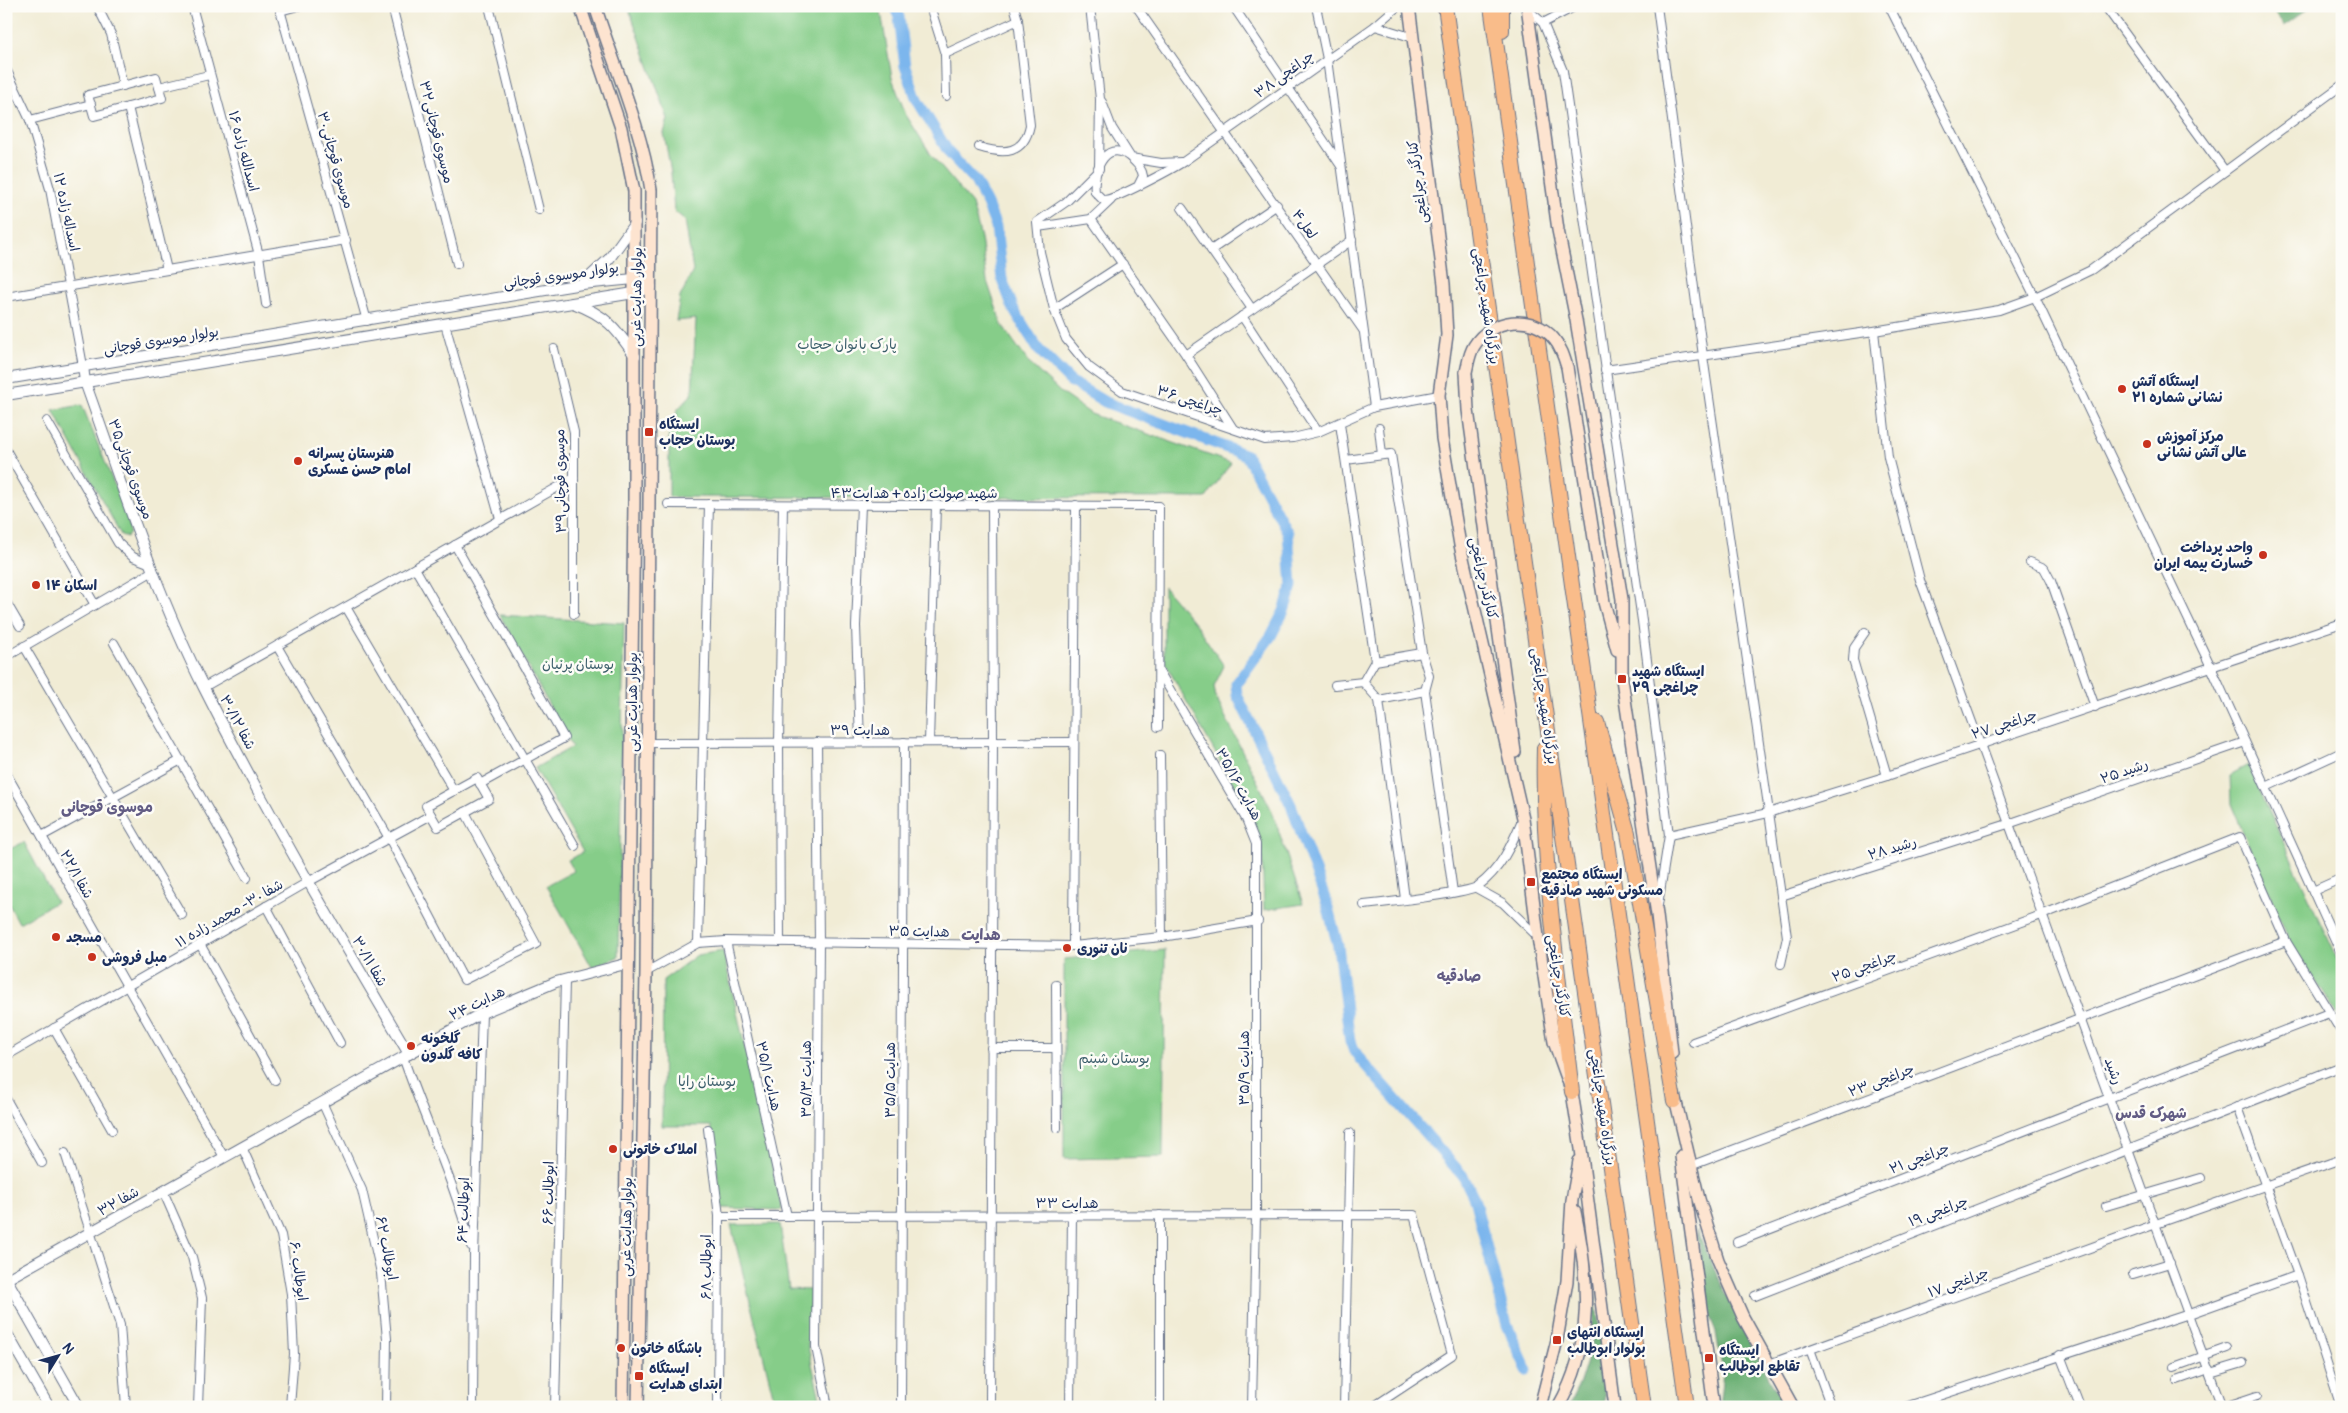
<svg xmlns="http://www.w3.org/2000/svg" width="2348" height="1413" font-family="Pangolin,'Playpen Sans Arabic',sans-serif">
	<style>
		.green { fill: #86cd89; stroke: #507e74 }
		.forest { fill: #6cb075; stroke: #44706a }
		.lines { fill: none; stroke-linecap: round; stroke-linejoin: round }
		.canal { stroke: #7cb6ed; stroke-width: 11 }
		.minor-casing { stroke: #667188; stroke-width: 10 }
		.tertiary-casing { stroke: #667188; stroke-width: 12 }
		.secondary-casing { stroke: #667188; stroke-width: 14 }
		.trunk-casing { stroke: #667188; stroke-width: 16 }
		.minor { stroke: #fff; stroke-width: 8 }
		.tertiary { stroke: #fff; stroke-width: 10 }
		.secondary { stroke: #fde4d0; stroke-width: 11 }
		.trunk { stroke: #f9bc8a; stroke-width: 14 }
		.secondary-bridge-casing { stroke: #667188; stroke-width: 14; stroke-linecap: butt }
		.secondary-bridge { stroke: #fde4d0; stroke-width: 11 }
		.poi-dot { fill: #c8321e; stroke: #fdfcf7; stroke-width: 2 }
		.labels { text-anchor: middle; stroke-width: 5; stroke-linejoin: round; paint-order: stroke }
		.street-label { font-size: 14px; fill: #1b2f5e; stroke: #fdfcf7 }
		.park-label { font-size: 14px; fill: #3b5e6b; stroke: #fdfcf7 }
		.poi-label { font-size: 14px; font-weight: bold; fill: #1b2f5e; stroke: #fdfcf7; text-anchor: start }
		.neighbourhood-label { font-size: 15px; font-weight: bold; fill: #625c84; stroke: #fdfcf7 }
	</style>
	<rect width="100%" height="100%" fill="#fdfcf7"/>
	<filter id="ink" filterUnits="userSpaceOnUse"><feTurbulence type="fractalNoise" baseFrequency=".02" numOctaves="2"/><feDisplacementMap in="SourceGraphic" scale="10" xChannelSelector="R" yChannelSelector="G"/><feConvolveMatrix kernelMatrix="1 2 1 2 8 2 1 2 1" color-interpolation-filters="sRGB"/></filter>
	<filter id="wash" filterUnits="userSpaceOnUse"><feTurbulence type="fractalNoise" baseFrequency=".0096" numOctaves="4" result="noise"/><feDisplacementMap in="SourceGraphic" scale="20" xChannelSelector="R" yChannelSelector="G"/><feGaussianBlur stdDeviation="1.12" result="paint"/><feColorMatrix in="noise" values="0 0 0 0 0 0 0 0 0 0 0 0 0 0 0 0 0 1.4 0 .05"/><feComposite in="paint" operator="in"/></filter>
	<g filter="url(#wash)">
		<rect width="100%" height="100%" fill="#f1ecd5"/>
		<g class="green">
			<path d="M628,6H880L892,78L906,115L932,156L972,204L981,238L987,281L1002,325L1029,363L1061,393L1091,414L1231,463L1206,498L669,497V434L678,409L692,394L696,319L676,321L680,297L693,271L685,220L674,211L671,173L664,133L668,119Z"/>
			<path d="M82,405L129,521L130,533L127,537L121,535L53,410Z"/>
			<path d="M1164,587L1197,626L1224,666L1214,686L1216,698L1272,811L1303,904L1264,910L1262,848L1254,822L1164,661Z"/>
			<path d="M500,615L624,623L618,957L592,967L546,886L574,871L568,860L583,852L535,768L572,747Z"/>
			<path d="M2248,765L2342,970V1021L2290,942L2231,804L2230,775Z"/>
			<path d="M24,842L56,902L19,923L6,899V851Z"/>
			<path d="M1165,950L1163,1157L1064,1159V959Z"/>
			<path d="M723,951L782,1210L722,1208L711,1126H662L663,980L697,955Z"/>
			<path d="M780,1224L789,1289L810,1290L808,1347L822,1407H776L731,1225Z"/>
		</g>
		<g class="forest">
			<path d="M2270,6H2311L2284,26Z"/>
			<path d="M1697,1230C1723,1291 1752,1350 1786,1407H1719L1723,1373L1716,1333L1709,1313Z"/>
			<path d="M1594,1291L1605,1365L1604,1407H1568L1580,1383L1592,1345Z"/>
		</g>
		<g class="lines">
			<path class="canal" d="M894,6L899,17L905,66L917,100L949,153L975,181L987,204L996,227L1002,279L1014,310L1038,349L1070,381L1105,402L1246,455L1288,533L1292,586L1284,611L1271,636L1236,684L1237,695L1291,805L1327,904L1338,946L1350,1042L1359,1058L1463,1176L1474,1198L1507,1325L1527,1370"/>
		</g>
	</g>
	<g filter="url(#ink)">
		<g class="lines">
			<defs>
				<g id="minor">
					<path d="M97,6L111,34L123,86"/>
					<path d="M192,6L259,255L266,304"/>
					<path d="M279,6L367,321"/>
					<path d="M392,6L457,264"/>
					<path d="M489,6L539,210"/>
					<path d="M930,6L945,54L946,96"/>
					<path d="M1090,6L1100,99L1099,169L1066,202L1037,222L1040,252L1054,309L1066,339L1089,367L1122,391L1265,440L1293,438L1318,432L1374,407L1439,395"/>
					<path d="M1136,6L1363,330"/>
					<path d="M1233,6L1341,166"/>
					<path d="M1316,6L1327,59L1374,407"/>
					<path d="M1657,6L1703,356L1787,937L1781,964"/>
					<path d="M1889,6L2035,297L2211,667L2342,955"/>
					<path d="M2105,6L2225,171"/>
					<path d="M1527,9L1543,23L1563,71L1642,621L1669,835L1658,905"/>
					<path d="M280,11L298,6"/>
					<path d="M1543,23L1576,6"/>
					<path d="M1375,26L1414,38"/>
					<path d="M945,54L1018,20"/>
					<path d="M6,69L30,120L50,189L83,366"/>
					<path d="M156,77L162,98L94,116L88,95Z"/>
					<path d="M159,87L209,75"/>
					<path d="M1102,102L1112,128L1131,158L1161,163L1181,162"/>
					<path d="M128,107L167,270"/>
					<path d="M30,120L91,104"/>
					<path d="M979,147C1005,155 1024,154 1030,125L1018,20L1014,6"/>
					<path d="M1139,184L1143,176C1142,169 1138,165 1133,160C1108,135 1092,169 1095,192L1103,200C1113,201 1172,169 1183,162L1375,26L1398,6"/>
					<path d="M1182,208L1252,309"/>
					<path d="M1091,219L1186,355L1232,427"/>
					<path d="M1038,227L1091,219L1111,200"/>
					<path d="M1211,250L1277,205"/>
					<path d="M6,297L346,240"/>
					<path d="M1054,309L1123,264"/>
					<path d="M1242,316L1318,432"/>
					<path d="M445,324L500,519"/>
					<path d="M1874,331L1888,457L1920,580L2222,1407"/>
					<path d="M554,349L574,432V614"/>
					<path d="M1186,355L1352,240"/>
					<path d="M1605,370L1874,331L1999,310L2035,297L2091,270L2342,85"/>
					<path d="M47,421L118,543L133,557L151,564"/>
					<path d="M1340,424L1375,661L1363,682L1379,700L1405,899"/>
					<path d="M1379,428L1382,455"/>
					<path d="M6,450L95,605"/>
					<path d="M1346,460L1391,454L1422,653L1429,676L1425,691L1453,892"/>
					<path d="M668,504L1159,506L1158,727"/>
					<path d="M455,545L564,738L480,784"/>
					<path d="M2030,562L2044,568L2051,581L2095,707"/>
					<path d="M415,568L575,846"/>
					<path d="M6,602L20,626"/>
					<path d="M346,607L454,791"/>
					<path d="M1865,632L1854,648L1853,660L1887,776"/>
					<path d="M114,643L247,878"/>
					<path d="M24,646L182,915"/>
					<path d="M277,646L389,838L464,980L536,944L465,812"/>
					<path d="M6,657L153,571"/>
					<path d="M1375,661L1422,653"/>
					<path d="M1159,671L1246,819L1256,844V1215L1252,1407"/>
					<path d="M1335,685L1363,682"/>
					<path d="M204,687L574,478"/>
					<path d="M1379,700L1425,691"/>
					<path d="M817,742L819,942L816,1347L828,1407"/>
					<path d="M860,742L856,626L861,505"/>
					<path d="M929,742L936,505"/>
					<path d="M646,743L1074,742"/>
					<path d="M1160,755L1162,937"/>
					<path d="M6,773L224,1157"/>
					<path d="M477,778L489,799L438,827L426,806Z"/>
					<path d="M2266,787L2342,752"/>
					<path d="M1669,835L1768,813L1887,776L2342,623"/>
					<path d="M42,836L181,760"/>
					<path d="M1476,888L1503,903L1538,937"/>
					<path d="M2313,891L2342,878"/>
					<path d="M1781,896L2011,823L2245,742"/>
					<path d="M1364,905C1382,903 1470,893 1478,886C1501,869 1511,846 1522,820"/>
					<path d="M266,906L340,1043"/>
					<path d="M726,941L787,1216"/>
					<path d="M780,942L779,742L783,505"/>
					<path d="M698,943L709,504"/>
					<path d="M200,944L275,1080"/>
					<path d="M1073,946L1076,505"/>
					<path d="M646,972L698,943L726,941L1073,946L1162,937L1258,921"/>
					<path d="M1056,985L1057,1128"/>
					<path d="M54,1028L112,1130"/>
					<path d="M1693,1042L2044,914L2240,837L2286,941L2342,1033"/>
					<path d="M991,1048H1056"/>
					<path d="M6,1056L308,882L431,815"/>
					<path d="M403,1057C425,1121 454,1181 471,1246"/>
					<path d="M6,1099L42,1163"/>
					<path d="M322,1102L362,1190L381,1273L387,1339L386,1407"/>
					<path d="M2237,1107L2298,1275L2341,1407"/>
					<path d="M708,1129L719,1216L718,1407"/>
					<path d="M242,1147L281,1235L291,1294L294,1354L290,1407"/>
					<path d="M65,1153L120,1325L126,1407"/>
					<path d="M1690,1166L2286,941"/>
					<path d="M163,1191L192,1257L202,1298L198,1407"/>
					<path d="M2106,1206L2201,1178"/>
					<path d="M719,1216L1414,1215L1452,1355L1373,1407"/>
					<path d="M1737,1242L2329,1013"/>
					<path d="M2133,1274L2170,1263"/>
					<path d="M1755,1296L2342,1066"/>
					<path d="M1810,1349L1831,1407"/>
					<path d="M2060,1355L2080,1407"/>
					<path d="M1769,1364L2156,1224L2342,1159"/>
					<path d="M2174,1367L2227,1348"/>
					<path d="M2210,1373L2243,1363"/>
					<path d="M2177,1380L2209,1369"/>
					<path d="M473,1407L474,1255L482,1013"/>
					<path d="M555,1407L565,980"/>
					<path d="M901,1407L904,742"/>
					<path d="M990,1407L993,742L992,505"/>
					<path d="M1070,1407L1072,1215"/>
					<path d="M1160,1407V1215"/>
					<path d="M1344,1407L1350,1133"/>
					<path d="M1905,1407L2189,1314L2298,1275"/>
					<path d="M2224,1407L2257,1396"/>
				</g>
				<g id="tertiary">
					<path d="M582,284L609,259L635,223"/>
					<path d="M573,303C606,315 616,328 635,356"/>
					<path d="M83,366L85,382C122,485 155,591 204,688C267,813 338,934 409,1054"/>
					<path d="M6,379L582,284L634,279L651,287"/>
					<path d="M6,395L634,293L651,287"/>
					<path d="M6,1278L79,1407"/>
					<path d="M7,1279L482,1013L556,982L629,963"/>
					<path d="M6,1332L49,1407"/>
				</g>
				<g id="secondary">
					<path d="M580,6L621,128L634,191V501L623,1407"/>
					<path d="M595,6C615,68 641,126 651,190L646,972L638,1407"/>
					<path d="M1409,6L1444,284L1447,335L1439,395L1442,438L1460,545L1523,818L1538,937L1554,1042L1572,1092L1581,1149L1615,1407"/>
					<path d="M1527,6L1558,230L1576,320L1622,599V679L1657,915L1672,1053"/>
					<path d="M1567,367L1604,602L1617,650"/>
					<path d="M1466,372L1468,410L1515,752"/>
					<path d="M1674,1094L1699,1199L1718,1260L1743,1317L1793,1407"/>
					<path d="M1681,1156L1714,1407"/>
					<path d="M1540,1407L1557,1340L1567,1281L1572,1200L1579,1161"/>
					<path d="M1558,1407C1594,1346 1589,1278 1575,1212"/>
				</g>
				<g id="trunk">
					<path d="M1445,6L1644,1407"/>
					<path d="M1491,6L1687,1407"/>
					<path d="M1502,6V31"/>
					<path d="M1597,722L1628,833L1674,1101"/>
					<path d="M1544,748C1541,863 1559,978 1572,1092"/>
				</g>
			</defs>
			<use href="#minor" class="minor-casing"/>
			<use href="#tertiary" class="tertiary-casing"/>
			<use href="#secondary" class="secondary-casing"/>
			<use href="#trunk" class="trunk-casing"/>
			<use href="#minor" class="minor"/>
			<use href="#tertiary" class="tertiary"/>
			<use href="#secondary" class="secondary"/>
			<use href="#trunk" class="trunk"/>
			<defs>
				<path id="secondary-bridge" d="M1466,372C1468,364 1469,354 1474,346C1491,318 1533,313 1554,339C1561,347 1564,357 1567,367"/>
			</defs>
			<use href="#secondary-bridge" class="secondary-bridge-casing"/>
			<use href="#secondary-bridge" class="secondary-bridge"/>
		</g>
	</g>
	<g class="poi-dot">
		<circle cx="2122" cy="389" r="5"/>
		<rect x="644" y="427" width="10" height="10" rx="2.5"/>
		<circle cx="2147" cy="444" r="5"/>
		<circle cx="298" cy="461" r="5"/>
		<circle cx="2263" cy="555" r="5"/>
		<circle cx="36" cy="585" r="5"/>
		<rect x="1617" y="674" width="10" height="10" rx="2.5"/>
		<rect x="1526" y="877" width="10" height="10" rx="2.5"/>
		<circle cx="56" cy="937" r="5"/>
		<circle cx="1067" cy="948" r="5"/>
		<circle cx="92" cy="957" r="5"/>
		<circle cx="411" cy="1046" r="5"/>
		<circle cx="613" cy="1149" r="5"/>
		<rect x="1552" y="1335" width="10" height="10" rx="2.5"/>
		<circle cx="621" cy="1348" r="5"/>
		<rect x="1704" y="1353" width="10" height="10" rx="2.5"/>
		<rect x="634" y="1371" width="10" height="10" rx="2.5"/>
	</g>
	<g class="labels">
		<g class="street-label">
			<text transform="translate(1284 74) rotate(-36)" y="5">چراغچی ۳۸</text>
			<text transform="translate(437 132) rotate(76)" y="5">موسوی قوچانی۳۲</text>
			<text transform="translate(244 151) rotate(75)" y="5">اسدالله زاده ۱۶</text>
			<text transform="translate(336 160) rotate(74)" y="5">موسوی قوچانی۳۰</text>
			<text transform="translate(1417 182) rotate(-97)" y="5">کنارگذر چراغچی</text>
			<text transform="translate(67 212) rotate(78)" y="5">اسداله زاده ۱۲</text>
			<text transform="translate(1305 224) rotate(55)" y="5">لعل۴</text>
			<text transform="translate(561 275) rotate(-8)" y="5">بولوار موسوی قوچانی</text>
			<text transform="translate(636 297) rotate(-89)" y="5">بولوار هدایت غربی</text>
			<text transform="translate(1487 306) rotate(82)" y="5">بزرگراه شهید چراغچی</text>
			<text transform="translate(161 340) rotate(-9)" y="5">بولوار موسوی قوچانی</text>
			<text transform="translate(1190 400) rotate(18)" y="5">چراغچی ۳۶</text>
			<text transform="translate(131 469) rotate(70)" y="5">موسوی قوچانی۳۵</text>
			<text transform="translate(560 481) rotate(-91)" y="5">موسوی قوچانی۳۹</text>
			<text x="914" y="498">شهید صولت زاده + هدایت۴۳</text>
			<text transform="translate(1484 578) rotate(77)" y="5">کنارگذر چراغچی</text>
			<text transform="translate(632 702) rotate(-90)" y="5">بولوار هدایت غربی</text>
			<text transform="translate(1545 706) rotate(82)" y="5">بزرگراه شهید چراغچی</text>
			<text transform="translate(238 722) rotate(62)" y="5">شفا ۳۰/۱۲</text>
			<text transform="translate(2004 724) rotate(-18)" y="5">چراغچی ۲۷</text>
			<text x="860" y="735">هدایت ۳۹</text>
			<text transform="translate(2124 771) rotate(-19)" y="5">رشید ۲۵</text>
			<text transform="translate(1239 784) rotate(61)" y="5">هدایت ۳۵/۱۶</text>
			<text transform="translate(1892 848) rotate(-17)" y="5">رشید ۲۸</text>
			<text transform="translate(77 874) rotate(61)" y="5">۲۲/۱ شفا</text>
			<text transform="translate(229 913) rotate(-30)" y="5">شفا ۳۰- محمد زاده ۱۱</text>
			<text transform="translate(919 931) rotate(1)" y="5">هدایت ۳۵</text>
			<text transform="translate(370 961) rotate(60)" y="5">شفا ۳۰/۱۱</text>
			<text transform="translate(1864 966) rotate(-20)" y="5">چراغچی ۲۵</text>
			<text transform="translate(1559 976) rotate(81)" y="5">کنارگذر چراغچی</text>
			<text transform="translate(477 1003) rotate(-26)" y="5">هدایت ۲۴</text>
			<text transform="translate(1244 1068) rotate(-90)" y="5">هدایت ۳۵/۹</text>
			<text transform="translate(2114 1071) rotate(70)" y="5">رشید</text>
			<text transform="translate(769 1076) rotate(77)" y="5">هدایت ۳۵/۱</text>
			<text transform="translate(806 1079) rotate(-90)" y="5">هدایت ۳۵/۳</text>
			<text transform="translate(890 1080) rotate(-90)" y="5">هدایت ۳۵/۵</text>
			<text transform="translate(1881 1080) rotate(-21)" y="5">چراغچی ۲۳</text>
			<text transform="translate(1603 1107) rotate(82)" y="5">بزرگراه شهید چراغچی</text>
			<text transform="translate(1919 1158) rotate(-21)" y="5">چراغچی ۲۱</text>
			<text transform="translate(548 1193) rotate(-89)" y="5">ابوطالب ۶۶</text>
			<text transform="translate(118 1201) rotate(-29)" y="5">شفا ۳۲</text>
			<text x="1067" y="1208">هدایت ۳۳</text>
			<text transform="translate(463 1210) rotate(-88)" y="5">ابوطالب ۶۴</text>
			<text transform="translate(1938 1211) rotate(-21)" y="5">چراغچی ۱۹</text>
			<text transform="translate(626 1227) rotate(-89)" y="5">بولوار هدایت غربی</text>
			<text transform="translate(387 1248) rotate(79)" y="5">ابوطالب ۶۲</text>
			<text transform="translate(706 1267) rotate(-90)" y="5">ابوطالب ۶۸</text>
			<text transform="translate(299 1271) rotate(82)" y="5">ابوطالب ۶۰</text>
			<text transform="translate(1958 1282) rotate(-20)" y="5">چراغچی ۱۷</text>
		</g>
		<g class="park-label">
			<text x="847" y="349">پارک بانوان حجاب</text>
			<text x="578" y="669">بوستان پرنیان</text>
			<text x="1114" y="1063">بوستان شبنم</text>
			<text x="707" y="1086">بوستان رایا</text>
		</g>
		<g class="poi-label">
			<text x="2132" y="386">ایستگاه آتش<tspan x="2132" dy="16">نشانی شماره ۲۱</tspan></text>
			<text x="659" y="429">ایستگاه<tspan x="659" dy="16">بوستان حجاب</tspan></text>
			<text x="2157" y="441">مرکز آموزش<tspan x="2157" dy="16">عالی آتش نشانی</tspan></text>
			<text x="308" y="458">هنرستان پسرانه<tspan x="308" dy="16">امام حسن عسکری</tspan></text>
			<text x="2253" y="552" text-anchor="end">واحد پرداخت<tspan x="2253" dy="16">خسارت بیمه ایران</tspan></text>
			<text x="46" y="590">اسکان ۱۴</text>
			<text x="1632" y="676">ایستگاه شهید<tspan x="1632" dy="16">چراغچی ۲۹</tspan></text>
			<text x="1541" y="879">ایستگاه مجتمع<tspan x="1541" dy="16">مسکونی شهید صادقیه</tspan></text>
			<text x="66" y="942">مسجد</text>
			<text x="1077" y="953">نان تنوری</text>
			<text x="102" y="962">مبل فروشی</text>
			<text x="421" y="1043">گلخونه<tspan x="421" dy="16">کافه گلدون</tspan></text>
			<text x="623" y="1154">املاک خاتونی</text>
			<text x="1567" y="1337">ایستکاه انتهای<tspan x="1567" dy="16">بولوار ابوطالب</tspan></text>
			<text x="631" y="1353">باشگاه خاتون</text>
			<text x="1719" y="1355">ایستگاه<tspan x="1719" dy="16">تقاطع ابوطالب</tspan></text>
			<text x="649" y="1373">ایستگاه<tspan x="649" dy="16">ابتدای هدایت</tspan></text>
		</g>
		<g class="neighbourhood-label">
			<text x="107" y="812">موسوی قوچانی</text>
			<text x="981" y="940">هدایت</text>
			<text x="1459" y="981">صادقیه</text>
			<text x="2151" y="1118">شهرک قدس</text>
		</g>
	</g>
	<rect width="2348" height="1413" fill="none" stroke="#fdfcf7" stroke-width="25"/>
	<g transform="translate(58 1356) rotate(53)" stroke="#fdfcf7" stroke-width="4" paint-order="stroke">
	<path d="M0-4L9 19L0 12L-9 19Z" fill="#1b2f5e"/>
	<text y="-8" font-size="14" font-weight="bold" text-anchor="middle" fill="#1b2f5e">N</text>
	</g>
</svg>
